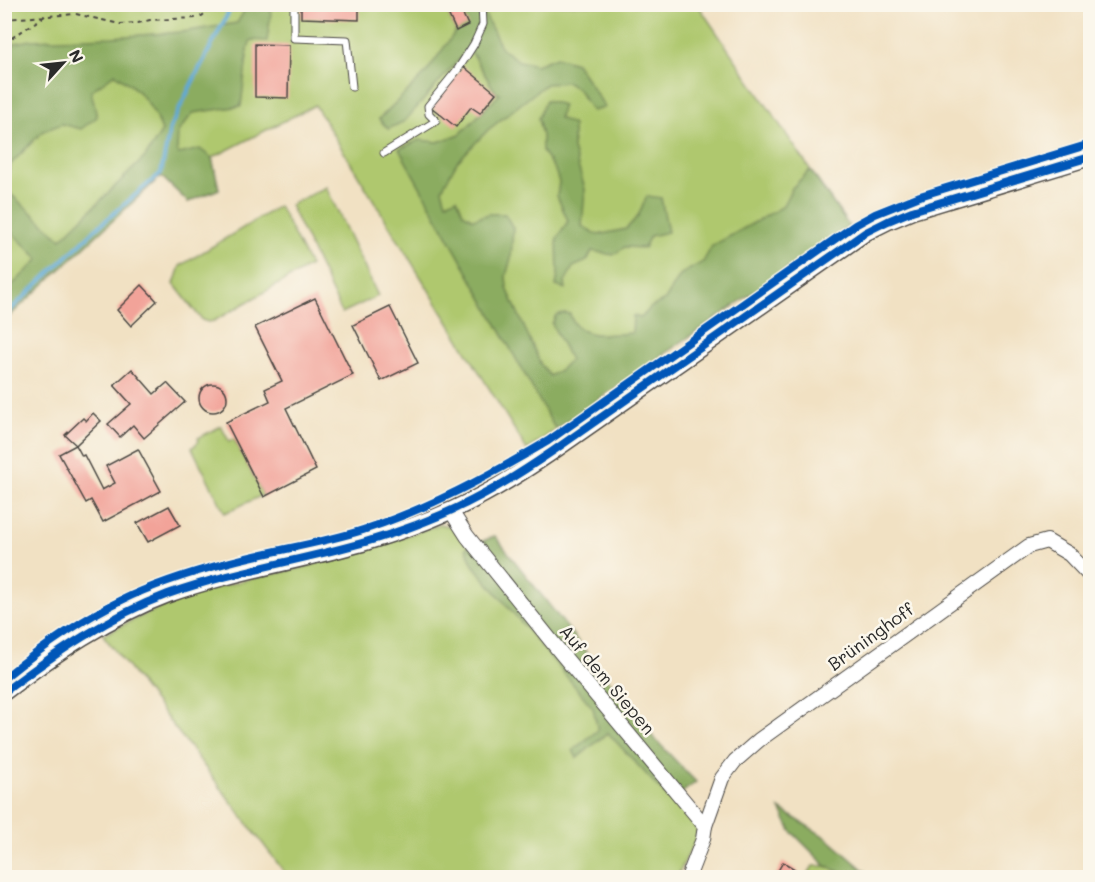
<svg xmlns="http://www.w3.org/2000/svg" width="1095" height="882" font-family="Mali,sans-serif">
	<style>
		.green { fill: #afc86e; stroke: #6d7a4c; stroke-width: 1.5 }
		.forest { fill: #8bac61; stroke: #5b6c46; stroke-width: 1.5 }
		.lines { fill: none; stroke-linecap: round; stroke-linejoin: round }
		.stream { stroke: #5ea9d6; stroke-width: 4 }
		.building { fill: #f2a399 }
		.service-casing { stroke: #494642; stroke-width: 9 }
		.minor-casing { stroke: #494642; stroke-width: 16 }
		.tertiary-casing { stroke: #494642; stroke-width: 19 }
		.path { stroke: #494642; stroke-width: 2; stroke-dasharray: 4.5 4.5; stroke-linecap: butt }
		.service { stroke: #fff; stroke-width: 7 }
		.minor { stroke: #fff; stroke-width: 14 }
		.tertiary { stroke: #fff; stroke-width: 16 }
		.cycleway-casing { stroke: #fbf7ec; stroke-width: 11 }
		.cycleway { stroke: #0057b8; stroke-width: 8 }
		.labels { text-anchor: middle; stroke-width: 5; stroke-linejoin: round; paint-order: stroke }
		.street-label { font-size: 18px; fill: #2b2b2b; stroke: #fbf7ec }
	</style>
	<rect width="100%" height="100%" fill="#fbf7ec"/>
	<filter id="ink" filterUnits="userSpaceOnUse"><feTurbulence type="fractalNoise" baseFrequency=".0167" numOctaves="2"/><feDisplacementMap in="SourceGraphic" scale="12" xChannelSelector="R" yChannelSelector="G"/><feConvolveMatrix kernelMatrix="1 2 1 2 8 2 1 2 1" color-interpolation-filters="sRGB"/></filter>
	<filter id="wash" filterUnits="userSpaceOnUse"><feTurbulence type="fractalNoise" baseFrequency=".008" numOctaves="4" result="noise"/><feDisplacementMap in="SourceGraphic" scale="24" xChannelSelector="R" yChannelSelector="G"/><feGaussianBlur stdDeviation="1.35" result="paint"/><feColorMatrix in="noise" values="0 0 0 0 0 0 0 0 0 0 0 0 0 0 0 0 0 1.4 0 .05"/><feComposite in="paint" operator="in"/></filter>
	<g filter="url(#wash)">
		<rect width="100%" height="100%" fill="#f1e1c3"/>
		<g class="green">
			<path d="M5,5H698L849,226L709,320L527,450L315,105L212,158L219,189L188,202L161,176L5,320Z"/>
			<path d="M326,187L378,296L342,313L290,205Z"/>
			<path d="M279,206L310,266L214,321L208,322L202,320L174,284L180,266Z"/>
			<path d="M221,426L229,441L234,439L263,495L225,513L192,448L199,441L198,438Z"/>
			<path d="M440,524L453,527L696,825L698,835L677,877H288L192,750L103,635C139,616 176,600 216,588C244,579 273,575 301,568C348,555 394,540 440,524Z"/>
			<path d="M813,866H826L851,877H806Z"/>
		</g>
		<g class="forest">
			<path d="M248,5H272L267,41L251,40L248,48L241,106L193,113L178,132L177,151L179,154L200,149L212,158L219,189L188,202L161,176L5,320V292L39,259L5,226V189L61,239L145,157L162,131C151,103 140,90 115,74L91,91L97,117L81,129L62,124L43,131L11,164L5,181V49L16,43L31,40L112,37L182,32L237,23Z"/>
			<path d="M451,5H480L502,49L519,61L536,65L556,57L576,63L605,107L592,111L577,88L567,82L546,84L488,130L457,162L442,189L446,203L457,198L463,213L473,219L489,214H505L513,228L511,258L506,276L507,288L541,365L550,376L561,369L570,360L552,324L556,315L564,313L570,314C576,341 611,334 632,333L633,316L641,318L651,307L665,300L681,274L703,262L712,246L782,207L792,188L810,170L849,226L556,429L553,425L399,149L419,140L438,142L460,134L500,94L496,93L469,48L405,121L388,129L379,119L425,74L456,31L446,9L451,6Z"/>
			<path d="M546,100L563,105L559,118L573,125V149L585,189L582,226L598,235L626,229L638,216L647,196L661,198L668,232L650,236L644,248L625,247L613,255L592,251L587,261L573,267L565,282L566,289L556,286L558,274L557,239L568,221L557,196L559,182L555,170L542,151V136L538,118Z"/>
			<path d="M495,536L654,738L696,782L671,801L608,733L577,758L573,750L598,730L593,708L473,565L466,548Z"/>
			<path d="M780,809L827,838L867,873L861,877H851L826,866L791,831Z"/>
		</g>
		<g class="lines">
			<path class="stream" d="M4,316L98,227L161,173L170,128L195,77L233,4"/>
		</g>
		<g id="blocks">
			<g class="building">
				<path d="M301,4H359V20L301,18Z"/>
				<path d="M454,4H458L468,25L456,31L446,9Z"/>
				<path d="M255,44L289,45L288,98L255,97Z"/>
				<path d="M463,66L496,93L480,113L471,107L456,127L431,107Z"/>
				<path d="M142,285L157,301L131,326L117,310Z"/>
				<path d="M315,298L353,375L286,408L316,470L264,497L226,422L270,401L265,389L282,381L255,327Z"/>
				<path d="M390,307L418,363L381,381L353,325Z"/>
				<path d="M132,369L154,394L167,383L185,402L144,438L133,425L120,437L108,424L131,404L114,385Z"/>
				<circle cx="213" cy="398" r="14"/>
				<path d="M93,413L101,421L76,445L82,456L84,455L102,490L115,483L106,466L138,449L161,491L103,522L91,500L86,503L59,454L76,445L65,435L83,418L86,421Z"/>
				<path d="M169,506L180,525L148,542L137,523Z"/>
				<path d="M783,862L798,871L794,878H774Z"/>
			</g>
		</g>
	</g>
	<g filter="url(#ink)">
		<use href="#blocks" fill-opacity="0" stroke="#494642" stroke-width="1.5"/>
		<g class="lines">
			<defs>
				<g id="service">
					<path d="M294,4V38L347,40L352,87"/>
					<path d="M384,153L436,121L429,114L428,106L458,69L474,44L483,24L482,4"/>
				</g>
				<g id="minor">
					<path d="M451,511L467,536L561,653L705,826L703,839L688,878"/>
					<path d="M705,826L722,778L735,761L759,740L1029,546L1047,541L1069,554L1090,576"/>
				</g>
				<path id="tertiary" d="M4,692C54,654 109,616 168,594C230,572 298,561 362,543C403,531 446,515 484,494C508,481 531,466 553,451L866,232L888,221L912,211L1090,157"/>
			</defs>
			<use href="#service" class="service-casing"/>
			<use href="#minor" class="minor-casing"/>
			<use href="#tertiary" class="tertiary-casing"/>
			<g class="path">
				<path d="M4,19L76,14L120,24L138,23L150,20L196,18C204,16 207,13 207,4"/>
				<path d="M4,43L45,16"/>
			</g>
			<use href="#service" class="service"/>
			<use href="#minor" class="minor"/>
			<use href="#tertiary" class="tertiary"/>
			<defs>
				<g id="cycleway">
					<path d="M4,678C41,648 80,620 122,600C156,583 193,572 230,562C274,550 319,544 363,530C428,509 489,476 548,441L855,225L875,214L920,196L1090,144"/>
					<path d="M4,692C54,654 109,616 168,594C230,572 298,561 362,543C403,531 446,515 484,494C508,481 531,466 553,451L866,232L888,221L912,211L1090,157"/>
				</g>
			</defs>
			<use href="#cycleway" class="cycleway-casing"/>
			<use href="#cycleway" class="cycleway"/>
		</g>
	</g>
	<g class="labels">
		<g class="street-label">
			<text transform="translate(871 637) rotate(-36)" y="6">Brüninghoff</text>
			<text transform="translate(607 680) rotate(50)" y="6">Auf dem Siepen</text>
		</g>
	</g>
	<rect width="1095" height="882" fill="none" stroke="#fbf7ec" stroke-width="24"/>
	<g transform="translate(63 63) rotate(63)" stroke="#fbf7ec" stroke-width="4.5" paint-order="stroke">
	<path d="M0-4.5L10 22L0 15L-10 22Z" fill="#2b2b2b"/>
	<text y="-9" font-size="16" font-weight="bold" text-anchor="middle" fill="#2b2b2b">N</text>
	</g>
</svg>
